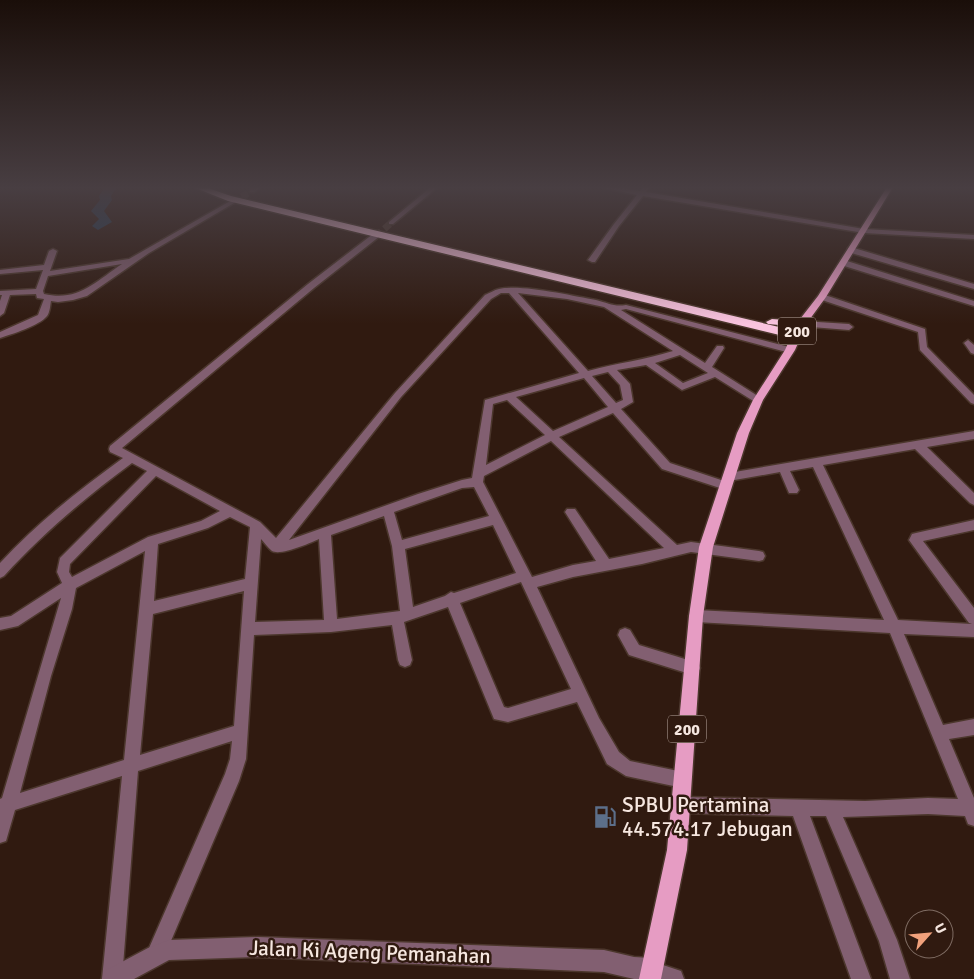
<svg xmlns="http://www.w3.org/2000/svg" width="974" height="979" font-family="Signika,sans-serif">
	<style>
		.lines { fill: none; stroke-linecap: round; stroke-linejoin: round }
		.river { fill: #24405b; fill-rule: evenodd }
		.minor-tunnel { stroke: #4e392f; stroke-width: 7; stroke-dasharray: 7 4; stroke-linecap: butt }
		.minor-casing { stroke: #4c372d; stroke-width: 3 }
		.tertiary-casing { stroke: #4c372d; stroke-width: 3 }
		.primary-casing { stroke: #4c372d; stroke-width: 3 }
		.motorway-casing { stroke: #4c372d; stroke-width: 3 }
		.minor { fill: #825f71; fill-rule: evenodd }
		.tertiary { fill: #825f71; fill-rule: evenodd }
		.primary { fill: #e69cc3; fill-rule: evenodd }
		.motorway { fill: #f9c3de; fill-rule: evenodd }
		.labels { text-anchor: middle; stroke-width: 5; stroke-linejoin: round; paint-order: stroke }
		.shield { fill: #301a10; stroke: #bbaaa2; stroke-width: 1 }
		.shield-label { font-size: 16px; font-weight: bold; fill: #f6e7e0 }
		.near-poi-label { font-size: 21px; fill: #f6e7e0; stroke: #301a10; text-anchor: start }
		.near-street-label { font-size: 21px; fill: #f6e7e0; stroke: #301a10 }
	</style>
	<rect width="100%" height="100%" fill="#301a10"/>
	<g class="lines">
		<path class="river" d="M105,187H117L111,196L112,200L104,211L112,222L98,230L92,226L99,219L91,211L100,200L99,196Z"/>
		<g class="minor-tunnel">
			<path d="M232,202L252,191"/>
			<path d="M376,236L391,223"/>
		</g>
		<defs>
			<g id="minor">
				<path d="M254,187H262L254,192H250V190Z"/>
				<path d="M431,187H438L393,224H389V222Z"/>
				<path d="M600,187H614L640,191L644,187H650L646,192L864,229L974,235V239L864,233L643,196L619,226L595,262H592L588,260L614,224L637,195Z"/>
				<path d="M232,200L235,202L234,203L149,253L87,296L73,300L58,302L51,301C50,306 50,312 47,316C39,326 12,334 0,338V332L38,315L44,299L37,298L36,294L10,295L4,313L0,316V301L2,295H0V291L36,289L43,270L0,274V270L44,265L49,251L53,249L57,251L50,271L129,259ZM122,264C95,282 78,302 44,294L43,291L48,276Z"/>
				<path d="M373,234L380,236L314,288L122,448L260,522L276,538L395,393L485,295C490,293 494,290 499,289C522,284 572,296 596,300C608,303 614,307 626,305L793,348V352L790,353L626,309L621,310L705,363L717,346H723L724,348L712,367L761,398L763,400L761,402H755L715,377L682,390L646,365L617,370L630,384L633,402L621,409L670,463L730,483L732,486L730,489L726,490L662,469L613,413L559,437L677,545L691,542L759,551L763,552L765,556L763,560L759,561L691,552L642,564L573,577L537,587L599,718L619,752L630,761L683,772L689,774L691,780L689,786L683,788L626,776L607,764L577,702L508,722L494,719L448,607L404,622L412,660L410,665L405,667L400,665L398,660L392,625L331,632L254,635L246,759L239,781L162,962L155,964L148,962L146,955L225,774L230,759L232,741L138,771L122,979H102L122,776L15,810L6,841L0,843V799L2,798L61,598L18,626L0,630V618L11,616L62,583L57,572L60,558L147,471L132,463C86,497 43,533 4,576L0,578V563C37,523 79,490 123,458L110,452L109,449L110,446L308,284ZM501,293H509L579,373L485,400L472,478L462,480L418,494L289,540L401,397L491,299ZM518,293L567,299L604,307L673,351C645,360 616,363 588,371ZM680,355L708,373L683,383L655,363ZM608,372L620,385L623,400L616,403L592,376ZM584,378L608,407L553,431L516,397ZM507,400L545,435L486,465L493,404ZM551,441L664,548L609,559L575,509H567L565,512L596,561L573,565L532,577L483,482L484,476ZM156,476L220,511L201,521L148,537L72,577L69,572L70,564ZM474,487L489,516L402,540L394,512L462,488ZM384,516L392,546L400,611L337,619L331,535ZM230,517L250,527L245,579L154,601L158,544L208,528ZM493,525L516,573L454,593L451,592L445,596L413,607L405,549ZM261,539C264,542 268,548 272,551C281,556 310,543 319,539L324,620L255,622ZM145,551L124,760L20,793L51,676L72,609L76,588ZM521,582L571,689L508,708L504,707L460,603ZM244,591L234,726L140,755L153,614Z"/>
				<path d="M848,248H854L974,284V289L848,252Z"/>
				<path d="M841,261H847L974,301V306L841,265Z"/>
				<path d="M819,295H825L925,329L927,347L974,395V404L971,403L920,350L918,332L819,299Z"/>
				<path d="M802,321L849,324L853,327L849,330L799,326L798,324Z"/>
				<path d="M968,340L974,345V354L971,353L964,343Z"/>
				<path d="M974,431V439L927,447L974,493V505L970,503L915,449L823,465L898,620L972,624L969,623L909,540L912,534L916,533L974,520V530L923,541L974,608V637L904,634L943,725L974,719V735L949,739L974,798V826L968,824L965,816L928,814L843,817L897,940L910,979H890L879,941L826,816H810L871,979H851L793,816L682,813L676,811L674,805L676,799L682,797L865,801L928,798L958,799L890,633L696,622L691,620L689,616L691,612L696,610L884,620L813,467L790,471L799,490L797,493H789L780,472L729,481L723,477L729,473Z"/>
				<path d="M625,628L630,630L639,645L698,663L700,668L698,673L693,675L629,655L618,635L620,630Z"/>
			</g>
			<path id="tertiary" d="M258,937L604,950L634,957L651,958L660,964L681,971L684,979H634L604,972L258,957L169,960L134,979H102L105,971L148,948L169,940Z"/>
			<path id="primary" d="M887,187H893L826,297L807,323L795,350L763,400L749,433L713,547L703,616L687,850L661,979H639L667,850L689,616L699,547L737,433L753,400L785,350L797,323L818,296Z"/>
			<g id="motorway">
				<path d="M193,187H205L231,196L796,331L802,335L796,339L228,201Z"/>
				<path d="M772,319L802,321L808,324L802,327L768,324L766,322Z"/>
			</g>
		</defs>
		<use href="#minor" class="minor-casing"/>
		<use href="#tertiary" class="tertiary-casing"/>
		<use href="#primary" class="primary-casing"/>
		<use href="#motorway" class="motorway-casing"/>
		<use href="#minor" class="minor"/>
		<use href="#tertiary" class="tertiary"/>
		<use href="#primary" class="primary"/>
		<use href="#motorway" class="motorway"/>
	</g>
	<linearGradient id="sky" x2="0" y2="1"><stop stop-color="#1a0e09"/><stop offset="0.58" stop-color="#483e42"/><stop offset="1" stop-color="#483e42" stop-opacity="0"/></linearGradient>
	<rect width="974" height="324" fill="url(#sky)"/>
	<defs>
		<symbol id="fuel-bare" viewBox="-9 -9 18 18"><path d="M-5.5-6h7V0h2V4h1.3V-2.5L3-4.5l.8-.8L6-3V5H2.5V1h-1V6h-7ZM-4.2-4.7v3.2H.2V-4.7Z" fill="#5c6f8a" stroke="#301a10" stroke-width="2.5" paint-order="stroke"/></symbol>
	</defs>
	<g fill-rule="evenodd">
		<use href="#fuel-bare" x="589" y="801" width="32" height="32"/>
	</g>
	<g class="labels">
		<g class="shield">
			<rect x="778" y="317.5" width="38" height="27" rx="4"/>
			<rect x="668" y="715.5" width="38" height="27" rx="4"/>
		</g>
		<g class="shield-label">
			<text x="797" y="337">200</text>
			<text x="687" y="735">200</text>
		</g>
		<g class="near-poi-label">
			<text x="622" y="812">SPBU Pertamina<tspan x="622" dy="24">44.574.17 Jebugan</tspan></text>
		</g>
		<g class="near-street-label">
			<text transform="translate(370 952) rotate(2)" y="7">Jalan Ki Ageng Pemanahan</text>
		</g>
	</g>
	<g transform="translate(929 934) rotate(63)"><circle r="24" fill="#301a10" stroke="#7f6c63"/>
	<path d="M0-4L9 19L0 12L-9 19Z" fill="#f1a17c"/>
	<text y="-8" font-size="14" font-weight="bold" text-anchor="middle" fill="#f6e7e0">U</text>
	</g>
</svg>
